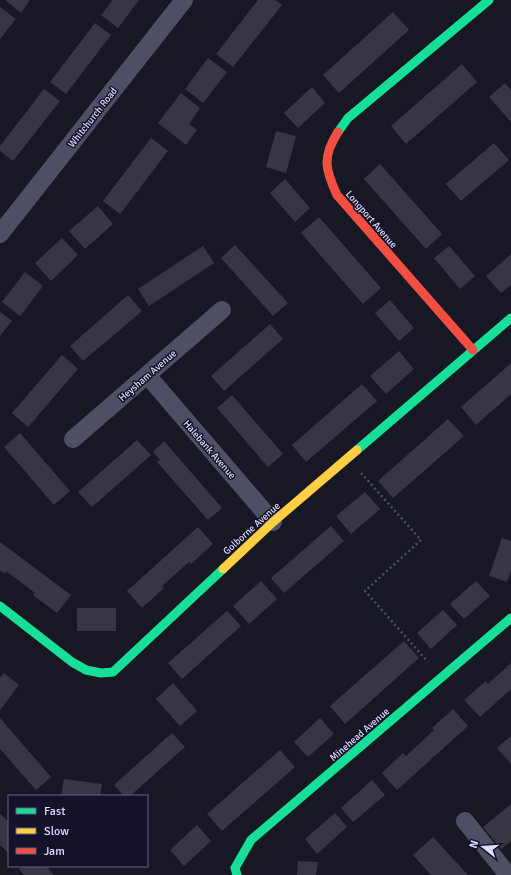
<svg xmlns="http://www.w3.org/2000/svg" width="511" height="875" font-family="Signika,sans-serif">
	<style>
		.building { fill: #373645 }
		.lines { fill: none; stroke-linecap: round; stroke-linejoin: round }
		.path { stroke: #465460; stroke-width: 2.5; stroke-dasharray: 2 3; stroke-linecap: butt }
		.street { stroke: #4e4e64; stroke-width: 18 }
		.fast { stroke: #16e098; stroke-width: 9 }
		.slow { stroke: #ffcf43; stroke-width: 9 }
		.jam { stroke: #f24e42; stroke-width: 9 }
		.labels { text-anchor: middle; stroke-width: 3; stroke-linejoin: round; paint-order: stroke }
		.street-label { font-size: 10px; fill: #ddddfd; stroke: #14122a }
	</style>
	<rect width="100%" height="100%" fill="#181824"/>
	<g class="building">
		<path d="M5,0H30L21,13Z"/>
		<path d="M113,0H139L118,28L101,15Z"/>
		<path d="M258,0H275L282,5L233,67L216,54Z"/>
		<path d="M0,7L16,19L0,39Z"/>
		<path d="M393,12L409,30L339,93L323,75Z"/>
		<path d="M95,23L111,35L66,94L50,82Z"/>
		<path d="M208,58L227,72L203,103L185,89Z"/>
		<path d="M462,64L477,82L406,144L391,126Z"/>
		<path d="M505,83L511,90V122L489,97Z"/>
		<path d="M312,87L325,103L298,128L284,113Z"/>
		<path d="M44,89L60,101L13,161L0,151V146Z"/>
		<path d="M181,93L200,108L189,124L197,130L186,145L158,123Z"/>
		<path d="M276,131L296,136L286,173L266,167Z"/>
		<path d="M151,138L168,151L120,214L103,201Z"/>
		<path d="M494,143L509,160L461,201L446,184Z"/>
		<path d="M380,164L442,234L426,249L364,179Z"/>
		<path d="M285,179L310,208L295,222L270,193Z"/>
		<path d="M98,206L113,224L85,249L69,231Z"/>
		<path d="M319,217L381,288L363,304L301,233Z"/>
		<path d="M62,238L78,255L51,281L35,263Z"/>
		<path d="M235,245L288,303L273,316L221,258Z"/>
		<path d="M203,246L214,263L149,306L138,289Z"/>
		<path d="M449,246L475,276L460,289L434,258Z"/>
		<path d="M511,254V285L501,293L486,276Z"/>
		<path d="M25,272L43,286L20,316L2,302Z"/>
		<path d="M128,295L142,311L83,361L70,346Z"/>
		<path d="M390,300L414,328L399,341L375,313Z"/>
		<path d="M0,312L12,321L0,336Z"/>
		<path d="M270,324L283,339L224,391L211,376Z"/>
		<path d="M399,351L414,369L386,394L370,376Z"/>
		<path d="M62,355L78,369L28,427L12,413Z"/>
		<path d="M511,363V394L476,425L461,407Z"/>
		<path d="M362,384L377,401L306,462L292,445Z"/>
		<path d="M232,395L283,454L268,467L217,408Z"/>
		<path d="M448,419L464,436L393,498L378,481Z"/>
		<path d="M20,433L70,491L54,505L4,447Z"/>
		<path d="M137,440L151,455L92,507L78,492Z"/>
		<path d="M164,441L222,508L208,520L157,462L160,460L153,452Z"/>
		<path d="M365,492L380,509L351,534L336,516Z"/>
		<path d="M331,526L344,541L284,593L271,578Z"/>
		<path d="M198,527L213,544L191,564L189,562L162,586L164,588L142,608L127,591Z"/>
		<path d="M502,538L511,541V570L507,582L489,576Z"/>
		<path d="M0,542L71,595L57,613L33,595L35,593L6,571L5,574L0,570Z"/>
		<path d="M261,581L277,599L249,624L233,606Z"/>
		<path d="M476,581L490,596L464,619L450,604Z"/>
		<rect x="77" y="608" width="39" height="23"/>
		<path d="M443,610L457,625L431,649L417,633Z"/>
		<path d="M227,611L241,626L182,679L168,663Z"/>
		<path d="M404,641L419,658L345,724L330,706Z"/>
		<path d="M511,663V689L480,717L464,700L486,681L488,684Z"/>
		<path d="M4,673L19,685L0,710V678Z"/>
		<path d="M173,683L197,711L180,726L156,699Z"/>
		<path d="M453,709L468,726L397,790L382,773L403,753L406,756L434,730L432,728Z"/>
		<path d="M0,718L51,777L36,790L0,749Z"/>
		<path d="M320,718L334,734L308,757L294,742Z"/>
		<path d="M172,733L185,747L130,796H124L114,785Z"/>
		<path d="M511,736V764L497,748Z"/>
		<path d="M280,750L295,767L222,831L207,814Z"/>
		<path d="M64,779L102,784L100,796H61Z"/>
		<path d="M372,780L385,795L353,822L341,808Z"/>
		<path d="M511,804V841L501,849L483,827Z"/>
		<path d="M335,813L347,827L317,854L305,839Z"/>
		<path d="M0,814L9,822V853L0,845Z"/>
		<path d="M197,825L211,841L184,866L170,850Z"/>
		<path d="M433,837L468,875H431L413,855Z"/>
		<path d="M298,861L318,862L316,875H297Z"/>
		<path d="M23,866H46L54,875H24L19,869Z"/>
	</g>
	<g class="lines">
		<path class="path" d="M361,473L421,540L365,591L428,662"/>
		<g class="street">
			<path d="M0,234L184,0"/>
			<path d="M147,375L273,522"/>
			<path d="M73,439L222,310"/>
			<path d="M465,821L508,875"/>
		</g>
		<g class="fast">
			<path d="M338,132L348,118L489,0"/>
			<path d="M357,450L511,318"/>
			<path d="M0,606L72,662L86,670L101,673L113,672L223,569"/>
			<path d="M237,875L235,868L251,840L511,618"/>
		</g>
		<path class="slow" d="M223,569L273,522L357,450"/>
		<path class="jam" d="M338,132C322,157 325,169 337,195L473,350"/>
	</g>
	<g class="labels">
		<g class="street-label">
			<text transform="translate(92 117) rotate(-52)" y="4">Whitchurch Road</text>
			<text transform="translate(372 219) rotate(49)" y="4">Longport Avenue</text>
			<text transform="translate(147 375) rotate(-41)" y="4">Heysham Avenue</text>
			<text transform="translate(210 449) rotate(49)" y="4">Halebank Avenue</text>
			<text transform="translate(251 528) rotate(-42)" y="4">Golborne Avenue</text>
			<text transform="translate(359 734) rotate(-41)" y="4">Minehead Avenue</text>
		</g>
	</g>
	<rect x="8" y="795" width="140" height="72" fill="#14122a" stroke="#64637e"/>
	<rect x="16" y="808" width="20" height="6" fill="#16e098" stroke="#64637e"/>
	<text x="44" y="815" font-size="12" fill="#ddddfd">Fast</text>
	<rect x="16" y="828" width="20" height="6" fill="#ffcf43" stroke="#64637e"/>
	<text x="44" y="835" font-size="12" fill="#ddddfd">Slow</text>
	<rect x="16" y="848" width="20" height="6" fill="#f24e42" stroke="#64637e"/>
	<text x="44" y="855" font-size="12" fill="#ddddfd">Jam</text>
	<g transform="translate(483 847) rotate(287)" stroke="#14122a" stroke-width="3" paint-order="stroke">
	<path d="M0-3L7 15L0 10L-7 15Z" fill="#ddddfd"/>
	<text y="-6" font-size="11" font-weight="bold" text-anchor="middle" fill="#ddddfd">N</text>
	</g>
</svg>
